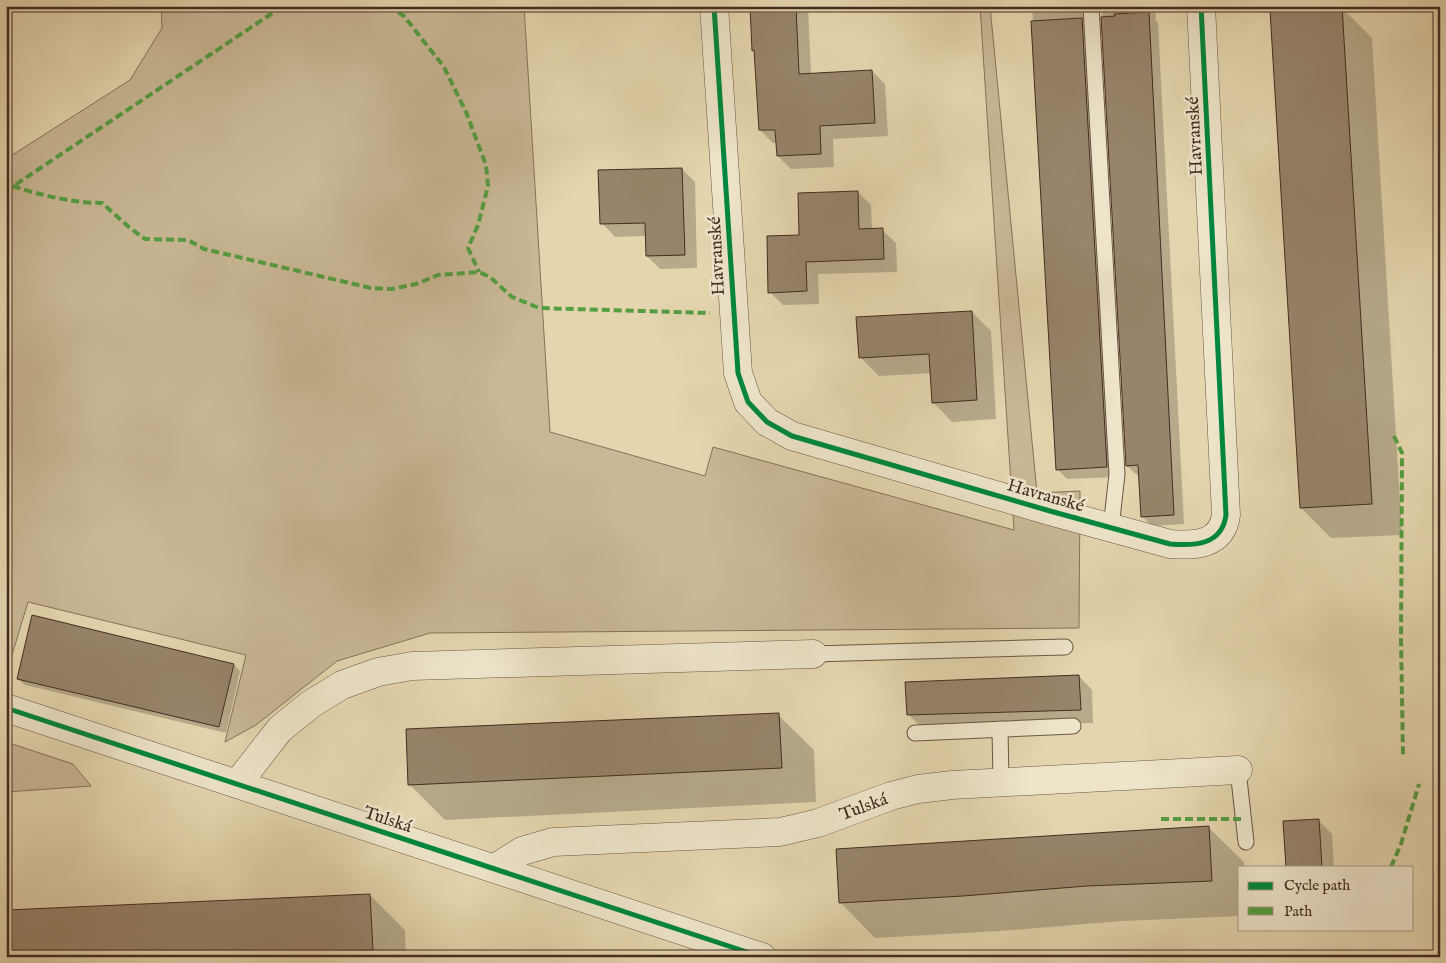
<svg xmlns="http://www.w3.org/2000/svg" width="1446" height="963" font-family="'IM FELL English',serif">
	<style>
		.green { fill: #c9b896; stroke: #86725c }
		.shadow { fill: #0003 }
		.building { fill: #97846b; stroke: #442c22 }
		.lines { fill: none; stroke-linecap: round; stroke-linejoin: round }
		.service-casing { stroke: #6c5645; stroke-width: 17 }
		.minor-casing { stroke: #6c5645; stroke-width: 29 }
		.service { stroke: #ede4ca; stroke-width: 15 }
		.minor { stroke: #ede4ca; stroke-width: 28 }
		.quiet { stroke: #549d40; stroke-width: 4; stroke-dasharray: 8 4; stroke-linecap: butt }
		.cycleway-casing { stroke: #ede4ca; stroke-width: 8 }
		.cycleway { stroke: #00873e; stroke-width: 5 }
		.labels { text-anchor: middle; stroke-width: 5; stroke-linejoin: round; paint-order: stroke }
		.street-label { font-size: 18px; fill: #442c22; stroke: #ede4ca }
	</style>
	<rect width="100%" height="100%" fill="#e4d5ae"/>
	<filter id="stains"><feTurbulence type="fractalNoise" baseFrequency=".004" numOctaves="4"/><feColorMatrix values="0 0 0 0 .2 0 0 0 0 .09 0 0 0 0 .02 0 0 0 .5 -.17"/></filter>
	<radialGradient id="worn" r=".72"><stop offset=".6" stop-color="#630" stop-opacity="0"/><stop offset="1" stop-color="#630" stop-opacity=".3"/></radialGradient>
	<g class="green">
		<path d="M161,6H524L550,432L705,476L713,447L1014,530L980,6H990L1037,493L1080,491L1079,628L430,633L337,661L256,725L225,742L246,655L28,602L6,675V159L130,80L162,28Z"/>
		<path d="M6,742L73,764L91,786L6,792Z"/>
	</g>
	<g class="shadow">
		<path d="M751,6H843L808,8L811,74L872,71L885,84L888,136L833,139L834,167L791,169L778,156L777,143H773L760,130L756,53L753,50Z"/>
		<path d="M1032,6H1101L1096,8L1117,477L1067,479L1057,469Z"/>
		<path d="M1102,6H1155L1156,21L1158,23L1184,524L1152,526L1142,516L1140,475H1137L1127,466Z"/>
		<path d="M1341,7L1372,38L1402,535L1331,538L1301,508Z"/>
		<path d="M682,169L695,182L697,268L660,269L647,256V236L615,237L602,223Z"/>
		<path d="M858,192L871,205L872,230H882L896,243L897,272L818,274L819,304L783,305L770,292L801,237Z"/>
		<path d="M972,312L991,331L996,419L952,422L933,402L932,373L879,376L860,357Z"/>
		<path d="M234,665L240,671L226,733L25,685L18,679Z"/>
		<path d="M1079,676L1092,690L1093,723L921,727L908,714Z"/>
		<path d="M778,715L814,750L816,802L445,820L409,784Z"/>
		<path d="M1319,821L1332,834L1334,867H1287Z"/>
		<path d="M1208,827L1244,862V867H1240V916L1123,921L999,931L875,938L840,902Z"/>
		<path d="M370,895L405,930L406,957H6Z"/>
		<path d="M1157,953L1207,954L1209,957H1135L1139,955L1157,954Z"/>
	</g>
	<g class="building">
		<path d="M750,6H796L799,74L872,70L875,123L820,126L821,154L777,156L775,130H759L754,50L752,51Z"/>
		<path d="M1342,6L1372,504L1300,508L1270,10Z"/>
		<path d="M1149,12L1174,515L1141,517L1138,465L1126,466L1101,17L1115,16L1114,14Z"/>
		<path d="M1082,18L1107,467L1056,470L1031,21Z"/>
		<path d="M682,168L685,255L646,256L645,223L600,224L598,170Z"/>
		<path d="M858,191L859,229L883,228L884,259L806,262L807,291L768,293L767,236L799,235L798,193Z"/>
		<path d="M972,311L977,400L932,403L929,354L859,358L856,317Z"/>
		<path d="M32,615L234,664L219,727L17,679Z"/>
		<path d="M1079,675L1081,710L907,715L905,682Z"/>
		<path d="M779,713L782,768L408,785L406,729Z"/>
		<path d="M1319,819L1322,867H1286L1283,821Z"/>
		<path d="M1209,826L1212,881L1087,886L963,896L839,903L836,849Z"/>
		<path d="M370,894L373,950L211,957H6V910Z"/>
	</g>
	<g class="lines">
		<defs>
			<g id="service">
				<path d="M1091,6L1117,474L1111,528"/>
				<path d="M813,654L1065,647"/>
				<path d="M1000,729L1001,782"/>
				<path d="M915,733L1073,726"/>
				<path d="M1238,770L1246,842"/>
			</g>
			<g id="minor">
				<path d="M714,6L738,373L748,402L767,422L792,436L1050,511L1170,544C1195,546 1222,545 1226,515L1201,6"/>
				<path d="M6,708L762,957"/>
				<path d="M237,784L280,729L311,704L342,685L378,672L412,666L813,654"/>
				<path id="s1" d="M495,868L522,851L553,842L780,832L818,823L891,796L918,789L952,785L1238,770"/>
			</g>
		</defs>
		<use href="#service" class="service-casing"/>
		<use href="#minor" class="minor-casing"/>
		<use href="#service" class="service"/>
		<use href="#minor" class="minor"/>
		<g class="quiet">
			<path d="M388,6L404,16L444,67L466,112L486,165L488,186L478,225L468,248L479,272"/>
			<path d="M13,186C39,195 74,203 102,203L130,228L145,239L188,240L204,249L371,288L391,289L416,284L438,275L479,272L490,277L512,297L539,308L710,313"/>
			<path d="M6,191L283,6"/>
			<path d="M1394,436L1402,453L1401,639L1403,756"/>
			<path d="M1161,819H1244"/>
			<path d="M1391,867L1401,844L1419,784"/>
		</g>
		<defs>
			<g id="cycleway">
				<path d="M714,6L738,373L748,402L767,422L792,436L1050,511L1170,544C1195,546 1222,545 1226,515L1201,6"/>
				<path d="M6,708L762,957"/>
			</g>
		</defs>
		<use href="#cycleway" class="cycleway-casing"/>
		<use href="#cycleway" class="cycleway"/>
	</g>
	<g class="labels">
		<g class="street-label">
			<text transform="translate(1194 136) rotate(-93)" y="6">Havranské</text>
			<text transform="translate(716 256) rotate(-93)" y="6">Havranské</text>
			<text transform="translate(1046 495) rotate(16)" y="6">Havranské</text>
			<text dy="6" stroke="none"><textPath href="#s1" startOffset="379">Tulská</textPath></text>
			<text transform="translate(388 819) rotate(18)" y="6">Tulská</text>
		</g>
	</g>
	<rect width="1446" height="963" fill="none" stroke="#e4d5ae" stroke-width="25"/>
	<rect x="8" y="8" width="1431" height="948" fill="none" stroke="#442c22" stroke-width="2.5"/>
	<rect x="12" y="12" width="1421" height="938" fill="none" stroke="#442c22"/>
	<rect x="1238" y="866" width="175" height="65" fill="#ede4ca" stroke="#a99a87"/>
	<rect x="1248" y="882" width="25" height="8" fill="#00873e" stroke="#a99a87"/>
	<text x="1284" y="890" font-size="15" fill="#442c22">Cycle path</text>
	<rect x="1248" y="907" width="25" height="8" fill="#549d40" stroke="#a99a87"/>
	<text x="1284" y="916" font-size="15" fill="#442c22">Path</text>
	<rect width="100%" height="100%" filter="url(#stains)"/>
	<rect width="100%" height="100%" fill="url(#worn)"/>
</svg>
